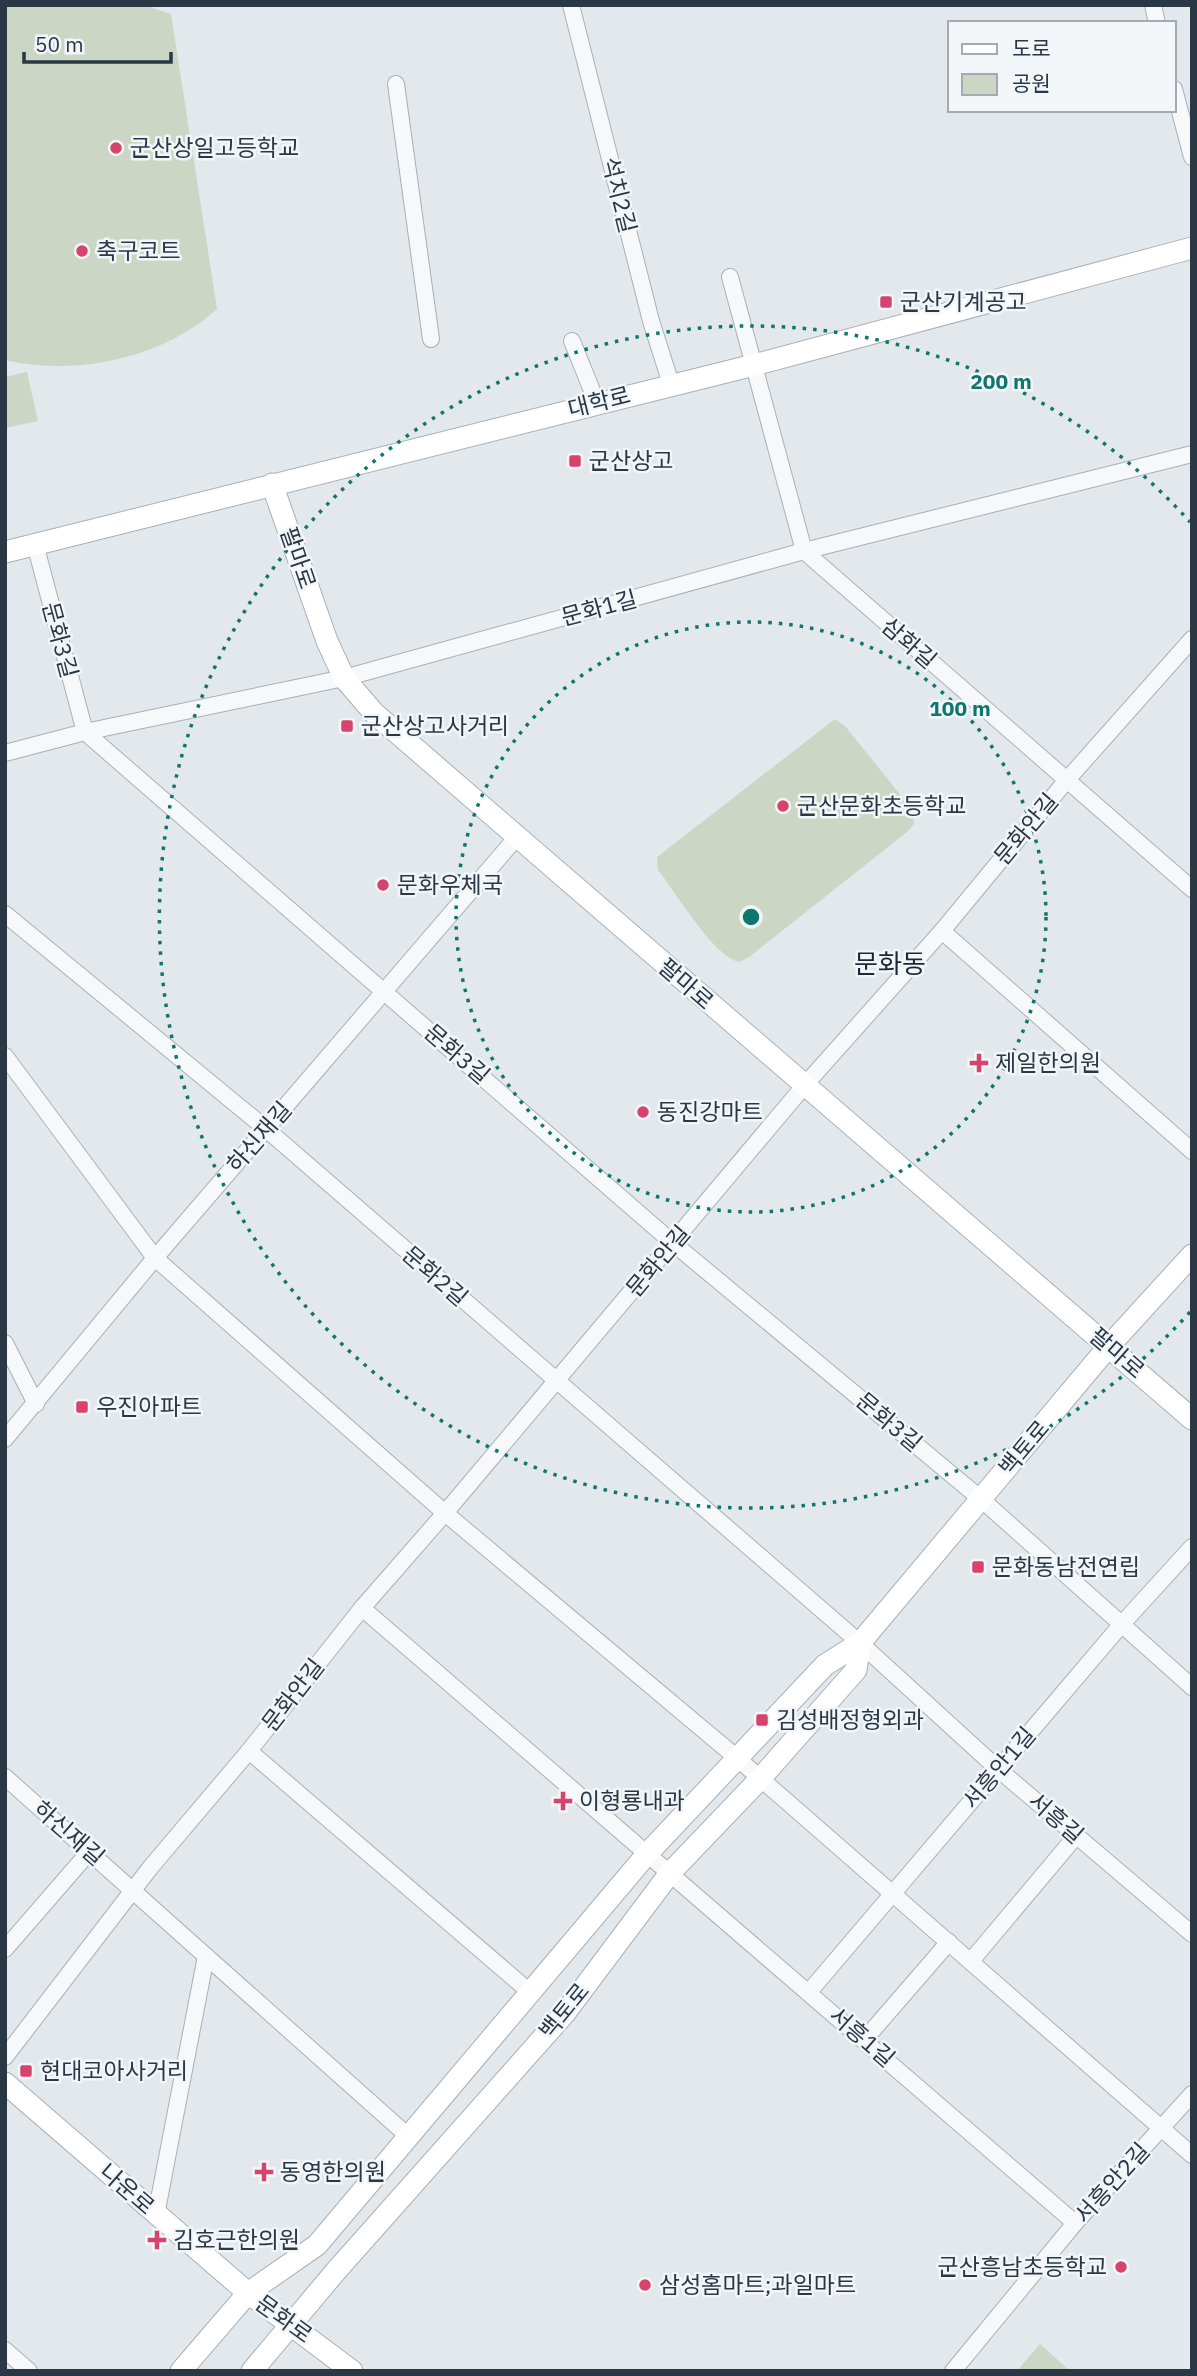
<svg xmlns="http://www.w3.org/2000/svg" width="1197" height="2376" font-family="'IBM Plex Sans','Noto Sans KR',sans-serif">
	<style>
		.green { fill: #cbd6c4 }
		.lines { fill: none; stroke-linecap: round; stroke-linejoin: round }
		.street-casing { stroke: #a8b0b7; stroke-width: 18 }
		.secondary-casing { stroke: #a8b0b7; stroke-width: 23 }
		.street { stroke: #f6f8fa; stroke-width: 16 }
		.secondary { stroke: #fff; stroke-width: 21 }
		.ring { fill: none; stroke: #0f766e; stroke-width: 3.5; stroke-dasharray: 3.5 7 }
		.poi-dot { fill: #d6436d; stroke: #f3f6f9; stroke-width: 2.5 }
		.labels { text-anchor: middle; stroke-width: 5; stroke-linejoin: round; paint-order: stroke }
		.poi-label { font-size: 23px; fill: #2a3846; stroke: #f3f6f9; text-anchor: start }
		.street-label { font-size: 23px; fill: #2a3846; stroke: #f3f6f9 }
		.quarter-label { font-size: 26px; fill: #1c2837; stroke: #f3f6f9 }
		.centre { fill: #0f766e; stroke: #f3f6f9; stroke-width: 3.5 }
		.ring-label { font-size: 21px; text-anchor: middle; font-weight: bold; fill: #0f766e; stroke: #f3f6f9; stroke-width: 5; stroke-linejoin: round; paint-order: stroke }
	</style>
	<rect width="100%" height="100%" fill="#e3e8ec"/>
	<g class="green">
		<path d="M5,5H144L171,14L217,309C163,358 76,377 5,360Z"/>
		<path d="M27,372L38,421L5,428V377Z"/>
		<path d="M835,719L845,726L907,803L913,811L914,824L907,832L749,957L739,962C713,956 676,892 658,870L657,857Z"/>
		<path d="M1040,2344L1070,2371H1017Z"/>
	</g>
	<g class="lines">
		<defs>
			<g id="street">
				<path d="M571,5L651,321L671,384"/>
				<path d="M1153,5L1157,23"/>
				<path d="M396,84L431,339"/>
				<path d="M1174,89L1192,157"/>
				<path d="M730,277L804,551L1192,889"/>
				<path d="M572,341L597,403"/>
				<path d="M35,544L85,732L673,1243L981,1499L1192,1687"/>
				<path d="M5,753L85,732L344,678L804,551L1192,454"/>
				<path d="M5,914L265,1128L860,1643L998,1769L1192,1934"/>
				<path d="M942,931L1192,1151"/>
				<path d="M5,1056L155,1258L445,1513L737,1758L1192,2155"/>
				<path d="M5,1343L36,1404"/>
				<path d="M5,1439L155,1258L516,838"/>
				<path d="M362,1608L1075,2223"/>
				<path d="M249,1751L531,1993"/>
				<path d="M5,1777L408,2136"/>
				<path d="M5,1949L90,1851"/>
				<path d="M971,1961L1076,1836"/>
				<path d="M809,1992L1121,1625L1192,1547"/>
				<path d="M865,2039L949,1942"/>
				<path d="M5,2057L150,1868L249,1751L362,1608L445,1513L804,1086L942,931L1066,781L1192,639"/>
				<path d="M156,2215L206,1956"/>
				<path d="M5,2350L29,2371"/>
				<path d="M953,2371L1075,2223L1192,2094"/>
			</g>
			<g id="secondary">
				<path d="M272,484L327,641L344,678L374,713L1192,1419"/>
				<path d="M5,552L754,365L1192,248"/>
				<path d="M5,2083L248,2293L352,2371"/>
				<path d="M181,2371L248,2293L317,2245L647,1854L825,1665L860,1643L1109,1346L1192,1255"/>
				<path d="M252,2371L336,2271L565,2013L670,1873L759,1780L856,1670L860,1643"/>
			</g>
		</defs>
		<use href="#street" class="street-casing"/>
		<use href="#secondary" class="secondary-casing"/>
		<use href="#street" class="street"/>
		<use href="#secondary" class="secondary"/>
	</g>
	<g class="ring">
		<circle cx="751" cy="917" r="295"/>
		<path d="M1190 1312A591 591 0 1 1 1190 522"/>
	</g>
	<g class="poi-dot">
		<circle cx="116" cy="148" r="7"/>
		<circle cx="82" cy="251" r="7"/>
		<rect x="879" y="295" width="14" height="14" rx="3.5"/>
		<rect x="568" y="454" width="14" height="14" rx="3.5"/>
		<rect x="340" y="719" width="14" height="14" rx="3.5"/>
		<circle cx="783" cy="806" r="7"/>
		<circle cx="383" cy="885" r="7"/>
		<path d="M975.5 1052.5h7v7h7v7h-7v7h-7v-7h-7v-7h7z"/>
		<circle cx="643" cy="1112" r="7"/>
		<rect x="75" y="1400" width="14" height="14" rx="3.5"/>
		<rect x="971" y="1560" width="14" height="14" rx="3.5"/>
		<rect x="755" y="1713" width="14" height="14" rx="3.5"/>
		<path d="M559.5 1790.5h7v7h7v7h-7v7h-7v-7h-7v-7h7z"/>
		<rect x="19" y="2064" width="14" height="14" rx="3.5"/>
		<path d="M260.5 2161.5h7v7h7v7h-7v7h-7v-7h-7v-7h7z"/>
		<path d="M153.5 2229.5h7v7h7v7h-7v7h-7v-7h-7v-7h7z"/>
		<circle cx="1121" cy="2267" r="7"/>
		<circle cx="645" cy="2285" r="7"/>
	</g>
	<g class="labels">
		<g class="poi-label">
			<text x="130" y="156">군산상일고등학교</text>
			<text x="96" y="259">축구코트</text>
			<text x="900" y="310">군산기계공고</text>
			<text x="589" y="469">군산상고</text>
			<text x="361" y="734">군산상고사거리</text>
			<text x="797" y="814">군산문화초등학교</text>
			<text x="397" y="893">문화우체국</text>
			<text x="995" y="1071">제일한의원</text>
			<text x="657" y="1120">동진강마트</text>
			<text x="96" y="1415">우진아파트</text>
			<text x="992" y="1575">문화동남전연립</text>
			<text x="776" y="1728">김성배정형외과</text>
			<text x="579" y="1809">이형룡내과</text>
			<text x="40" y="2079">현대코아사거리</text>
			<text x="280" y="2180">동영한의원</text>
			<text x="173" y="2248">김호근한의원</text>
			<text x="1107" y="2275" text-anchor="end">군산흥남초등학교</text>
			<text x="659" y="2293">삼성홈마트;과일마트</text>
		</g>
		<g class="street-label">
			<text transform="translate(619 195) rotate(76)" y="8">석치2길</text>
			<text transform="translate(599 402) rotate(-14)" y="8">대학로</text>
			<text transform="translate(298 558) rotate(71)" y="8">팔마로</text>
			<text transform="translate(599 608) rotate(-15)" y="8">문화1길</text>
			<text transform="translate(60 640) rotate(75)" y="8">문화3길</text>
			<text transform="translate(909 643) rotate(41)" y="8">삼화길</text>
			<text transform="translate(1026 829) rotate(-50)" y="8">문화안길</text>
			<text transform="translate(686 984) rotate(41)" y="8">팔마로</text>
			<text transform="translate(457 1054) rotate(41)" y="8">문화3길</text>
			<text transform="translate(259 1137) rotate(-49)" y="8">하신재길</text>
			<text transform="translate(658 1261) rotate(-50)" y="8">문화안길</text>
			<text transform="translate(435 1276) rotate(41)" y="8">문화2길</text>
			<text transform="translate(1117 1353) rotate(41)" y="8">팔마로</text>
			<text transform="translate(889 1422) rotate(40)" y="8">문화3길</text>
			<text transform="translate(1024 1448) rotate(-50)" y="8">백토로</text>
			<text transform="translate(293 1695) rotate(-52)" y="8">문화안길</text>
			<text transform="translate(999 1768) rotate(-50)" y="8">서흥안1길</text>
			<text transform="translate(1056 1818) rotate(41)" y="8">서흥길</text>
			<text transform="translate(69 1833) rotate(41)" y="8">하신재길</text>
			<text transform="translate(564 2011) rotate(-51)" y="8">백토로</text>
			<text transform="translate(862 2037) rotate(41)" y="8">서흥1길</text>
			<text transform="translate(1112 2183) rotate(-48)" y="8">서흥안2길</text>
			<text transform="translate(127 2189) rotate(41)" y="8">나운로</text>
			<text transform="translate(284 2319) rotate(36)" y="8">문화로</text>
		</g>
		<g class="quarter-label">
			<text x="890" y="973">문화동</text>
		</g>
	</g>
	<circle cx="751" cy="917" r="10" class="centre"/>
	<g class="ring-label">
		<text x="1001" y="389">200 m</text>
		<text x="960" y="716">100 m</text>
	</g>
	<rect width="1197" height="2376" fill="none" stroke="#2a3846" stroke-width="14"/>
	<rect x="948" y="21" width="228" height="91" fill="#f3f6f9" stroke="#a3aab1" stroke-width="2"/>
	<rect x="962" y="44" width="35" height="10" fill="#ffffff" stroke="#a3aab1" stroke-width="2"/>
	<text x="1012" y="56" font-size="21" fill="#2a3846">도로</text>
	<rect x="962" y="74" width="35" height="21" fill="#cbd6c4" stroke="#a3aab1" stroke-width="2"/>
	<text x="1012" y="91" font-size="21" fill="#2a3846">공원</text>
	<path d="M24 52v10h147v-10" fill="none" stroke="#2a3846" stroke-width="3.5"/>
	<text x="35" y="52" font-size="21" fill="#2a3846" stroke="#f3f6f9" stroke-width="5" paint-order="stroke">50 m</text>
</svg>
